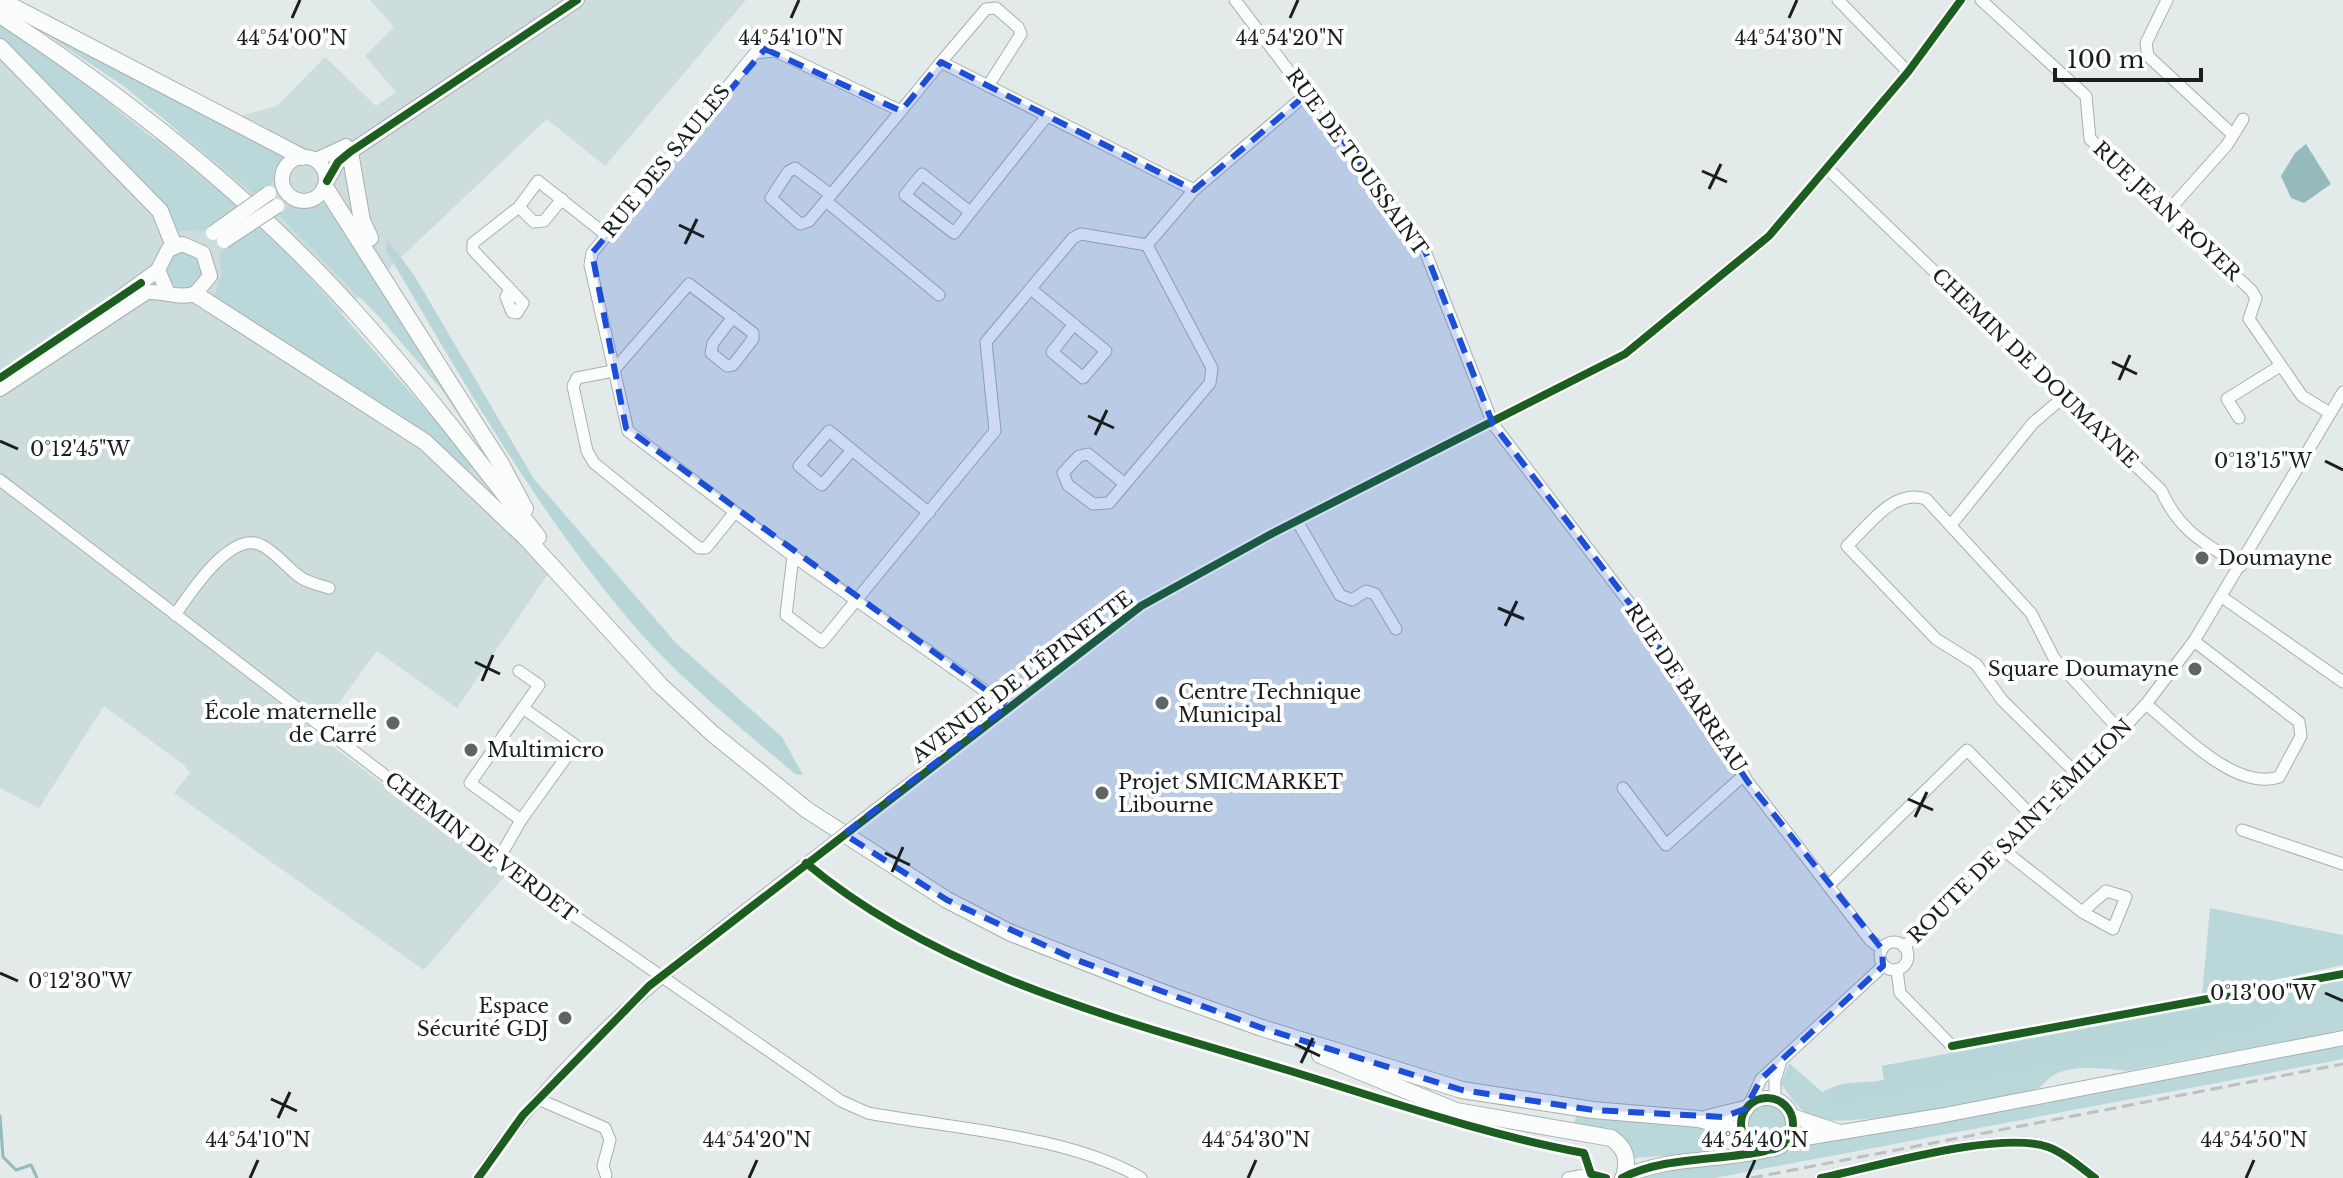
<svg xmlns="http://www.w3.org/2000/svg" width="2343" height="1178" font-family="'Libre Baskerville',serif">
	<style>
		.built { fill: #cddcdc }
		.green { fill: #bad8da }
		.forest { fill: #b8d6d7 }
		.water { fill: #96babc }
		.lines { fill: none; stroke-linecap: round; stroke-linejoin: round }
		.stream { stroke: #96babc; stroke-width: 3 }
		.minor-casing { stroke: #a8afaf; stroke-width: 13 }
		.major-casing { stroke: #a8afaf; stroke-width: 16 }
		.highway-casing { stroke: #a8afaf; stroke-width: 18 }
		.minor { stroke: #fbfcfc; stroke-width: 11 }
		.major { stroke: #fbfcfc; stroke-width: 14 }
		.highway { stroke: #fbfcfc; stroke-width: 16 }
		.rail { stroke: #bec0c0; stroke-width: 3; stroke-dasharray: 12 6; stroke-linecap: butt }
		.minor-bridge-casing { stroke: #a8afaf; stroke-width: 13; stroke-linecap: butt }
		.major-bridge-casing { stroke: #a8afaf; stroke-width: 16; stroke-linecap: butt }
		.minor-bridge { stroke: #fbfcfc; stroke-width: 11 }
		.major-bridge { stroke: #fbfcfc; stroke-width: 14 }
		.cycleway-casing { stroke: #fff; stroke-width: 13 }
		.cycleway { stroke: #1b5e20; stroke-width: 8 }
		.marked { fill: #1d4ed8; fill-opacity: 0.2; stroke: #1d4ed8; stroke-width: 6; stroke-dasharray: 16 10; stroke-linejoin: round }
		.ticks { fill: none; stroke: #191e1f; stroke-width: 3 }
		.poi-dot { fill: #5f6566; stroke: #fff; stroke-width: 3 }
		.labels { text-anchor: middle; stroke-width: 8; stroke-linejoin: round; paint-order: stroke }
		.street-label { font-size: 20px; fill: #191e1f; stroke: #fff }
		.poi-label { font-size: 20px; fill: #191e1f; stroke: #fff; text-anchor: start }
		.ticks-label { font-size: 20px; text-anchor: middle; fill: #191e1f; stroke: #fff; stroke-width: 8; stroke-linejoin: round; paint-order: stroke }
	</style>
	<rect width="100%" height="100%" fill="#e2eaea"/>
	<path class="built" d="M370,0H746L605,166L547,119L339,316L428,412L554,565L457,708L377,651L316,734L505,876L424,970L174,793L190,773L184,765L104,706L39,808L0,788V32L154,139L277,106L325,57L376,106L396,92L365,56L394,27Z"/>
	<g class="green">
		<path d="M31,24L268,149L272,146L289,154L271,185L255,195L125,87Z"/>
		<path d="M0,25L87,85L237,206L205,230L174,231V220L164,205L0,39Z"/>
		<path d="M321,204L327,205L497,465L494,469L442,390L381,319L279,215L290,205L306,210Z"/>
		<path d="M260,227L287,252L475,466L464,475L212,303L222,273L219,256L225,248Z"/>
		<circle cx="185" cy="270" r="18"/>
		<path d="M2210,908L2343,935V965L2202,996Z"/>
		<path d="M2343,978V1030L2127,1071C2106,1069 2073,1064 2054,1075C2046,1079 2042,1088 2034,1090C2003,1101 1840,1129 1815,1118C1798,1111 1791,1097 1781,1083L1789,1063L1822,1092C1848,1080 1858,1086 1884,1080L1882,1066Z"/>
		<path d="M2343,1042V1059L1714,1178H1631L1660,1168L1775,1155L1789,1146Z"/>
		<circle cx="1766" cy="1123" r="21"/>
		<path d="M1576,1116L1729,1130L1733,1140L1722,1152L1634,1158L1624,1141L1574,1126Z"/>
	</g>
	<g class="forest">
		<path d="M387,239L414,275L534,479L676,643L782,737L803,775L795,774C739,726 678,678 630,621C534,507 461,378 386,250Z"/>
		<path d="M2269,997L2281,1015L2272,1026L2245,1032L1872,1099L1835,1104L1830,1088C1848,1080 1865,1084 1884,1080L1882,1066Z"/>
	</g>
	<path class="water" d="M2306,144L2331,184L2304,203L2291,198L2281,176L2295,153Z"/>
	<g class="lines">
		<path class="stream" d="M0,1116L3,1157L16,1170L31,1165L37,1178"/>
		<defs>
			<g id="minor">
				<path d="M1235,0L1425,251L1493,424L1631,605L1748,782L1870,940L1882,949"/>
				<path d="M1838,0L1908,72"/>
				<path d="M1981,0L2086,96L2090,139L2165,205L2175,219L2251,290L2256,298L2249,319L2302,396L2330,413"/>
				<path d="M2167,0L2146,43L2148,56L2231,133"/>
				<path d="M941,62L986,9L996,8L1018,27L1021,34L988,86"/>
				<path d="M1827,168L2161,490C2179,531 2204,543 2241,566"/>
				<path d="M831,195L795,168L788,172L771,198L800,224L809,221L901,111"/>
				<path d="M826,201L939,295"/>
				<path d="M519,207L534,222L544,221L562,199"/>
				<path d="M2169,210L2227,145L2243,119"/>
				<path d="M970,212L922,174L905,195L954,233L1047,116"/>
				<path d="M1031,289L1106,351L1083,378L1052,352L1074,324"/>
				<path d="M509,291L506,297L512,312L517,313L523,303L473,250V243L519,207L538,181L605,234"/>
				<path d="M733,317L713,343L711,353L727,366L733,365L753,339V333L689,284L613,371L577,378L573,386L587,451L594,463L699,548H706L735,512"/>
				<path d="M2239,418L2227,399L2280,366"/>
				<path d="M852,450L822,485L799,466L829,431L929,513"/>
				<path d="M0,480L511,872L841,1101L868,1113C950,1128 1071,1136 1141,1178"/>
				<path d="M1125,484L1088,454L1079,456L1063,473L1068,485L1093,504L1109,503L1210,383L1212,368L1147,245"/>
				<path d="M1297,521L1340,595L1352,600L1366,591L1375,594L1396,629"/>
				<path d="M1951,525L2033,423L2066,395"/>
				<path d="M793,556L786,615L822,642L995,431L986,342L1073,238L1081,234L1147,245L1194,190L1308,93"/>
				<path d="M2222,597L2343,682"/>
				<path d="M175,615C190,593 231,530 261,545C276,552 287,568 300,577C308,583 320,585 329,588"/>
				<path d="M519,671L539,685L470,783L521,820"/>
				<path d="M2146,704C2179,731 2236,792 2279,777L2301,736L2299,722L2194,641"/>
				<path d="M1008,707L793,556L628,431L590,265L592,253L755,53L775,51L901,111L941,62L1194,190"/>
				<path d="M2080,777L2002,700L1976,664L1936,639L1847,546C1869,525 1894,488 1926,499L2031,613L2054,658L2122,733"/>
				<path d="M1623,788L1666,845L1744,775"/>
				<path d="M858,823L1141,606L1273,533L1625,354L1769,236L1908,72L1961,0"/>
				<path d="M2242,830L2343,864"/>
				<path d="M2008,847L2011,856L2082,912L2113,929L2126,897L2106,891L2082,912"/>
				<path d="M497,862L521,820L575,745L523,708"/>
				<path d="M1828,886L1967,750L2036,820"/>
				<circle cx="1894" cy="956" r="14"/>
				<path d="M1904,947L2054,803L2146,704L2194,641L2343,392"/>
				<path d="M1897,970L1900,993L1952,1046"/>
				<path d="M1775,1098V1080L1780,1064"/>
				<path d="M538,1099L605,1128L610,1140L603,1166L606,1175"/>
				<path d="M1750,1103L1761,1079L1883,966"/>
				<path d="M478,1178C564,1047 689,952 812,859"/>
				<path d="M1568,1178L1591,1174L1606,1178"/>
				<path d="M1821,1178C1875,1167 1999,1130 2048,1147C2065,1153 2081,1168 2095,1178"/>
			</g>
			<g id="major">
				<circle cx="304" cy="179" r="22"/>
				<path d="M316,160L346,146"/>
				<path d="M327,181L338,162L350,152L577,0"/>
				<path d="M117,300L158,270"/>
				<path d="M0,389L147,292C164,291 179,299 195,294L210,276L203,253L182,244L168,250L158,270L167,291"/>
				<circle cx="1767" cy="1124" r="26"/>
				<path d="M1792,1116L1840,1132"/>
				<path d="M1787,1141L1939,1116L2343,1038"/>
				<path d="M1622,1178C1665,1156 1718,1162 1764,1151"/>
			</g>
			<g id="highway">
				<path d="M0,0L302,157"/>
				<path d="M0,15C110,87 215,168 308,262C392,347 464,443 538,537"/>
				<path d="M0,47L160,211L174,246"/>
				<path d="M350,152L362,221L370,238"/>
				<path d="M325,187L501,464L525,509"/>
				<path d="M195,294L425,442L528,540L660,685L713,734L807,810L947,900L1011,933L1164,993L1262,1028L1462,1090L1593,1110L1699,1119L1741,1131"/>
				<path d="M1320,1055L1456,1111L1611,1138C1626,1148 1629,1160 1624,1177"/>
				<path d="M1708,1118L1745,1109"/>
			</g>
		</defs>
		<use href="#minor" class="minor-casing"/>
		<use href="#major" class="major-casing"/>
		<use href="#highway" class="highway-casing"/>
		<use href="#minor" class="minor"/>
		<use href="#major" class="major"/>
		<use href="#highway" class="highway"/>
		<path class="rail" d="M1751,1178L2343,1064"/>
		<defs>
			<path id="minor-bridge" d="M812,859L858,823"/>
			<g id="major-bridge">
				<path d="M213,233L269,193"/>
				<path d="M224,241L277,206"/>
			</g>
		</defs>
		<use href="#minor-bridge" class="minor-bridge-casing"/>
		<use href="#major-bridge" class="major-bridge-casing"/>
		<use href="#minor-bridge" class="minor-bridge"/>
		<use href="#major-bridge" class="major-bridge"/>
		<defs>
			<g id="cycleway">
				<path d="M327,181L338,162L350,152L577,0"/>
				<path d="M0,378L141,283"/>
				<path d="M806,863C941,976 1122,1020 1287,1070C1386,1100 1482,1134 1584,1153L1591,1174L1606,1178"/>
				<path d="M1952,1046L2343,974"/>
				<circle cx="1767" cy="1124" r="26"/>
				<path d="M478,1178L523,1115L649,986L1141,606L1273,533L1625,354L1769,236L1908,72L1961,0"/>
				<path d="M1622,1178C1665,1156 1718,1161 1765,1151"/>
				<path d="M1821,1178C1875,1167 1999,1130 2048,1147C2065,1153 2081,1168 2095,1178"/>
			</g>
		</defs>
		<use href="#cycleway" class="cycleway-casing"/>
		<use href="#cycleway" class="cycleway"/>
	</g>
	<path class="marked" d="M765,49L901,111L941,62L1194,190L1308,93L1425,251L1493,424L1631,605L1748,782L1882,949L1883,966L1761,1079L1745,1109L1723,1117L1593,1110L1462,1090L1262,1028L1074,959L947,900L844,834L1008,706L626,428L592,253Z"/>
	<path class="ticks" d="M292,18L300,0M791,18L799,0M1290,18L1298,0M1789,18L1797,0M1702,171L1727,182M1709,189L1721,164M679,225L704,237M685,244L697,219M2112,362L2137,374M2119,380L2130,355M1088,416L1114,428M1095,435L1107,410M0,441L18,449M2325,461L2343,470M1498,608L1524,619M1505,626L1517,601M475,662L500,674M482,681L493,655M1908,799L1933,810M1915,817L1927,792M885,853L910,865M892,872L903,847M0,973L18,981M2325,993L2343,1001M1295,1044L1320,1056M1301,1063L1313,1038M271,1099L297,1111M278,1118L290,1092M250,1178L258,1160M749,1178L757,1160M1248,1178L1256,1160M1747,1178L1755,1160M2246,1178L2254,1160"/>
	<g class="poi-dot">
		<circle cx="2202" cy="558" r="8"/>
		<circle cx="2195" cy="669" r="8"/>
		<circle cx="1162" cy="703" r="8"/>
		<circle cx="393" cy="723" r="8"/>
		<circle cx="471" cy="750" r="8"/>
		<circle cx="1102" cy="793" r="8"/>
		<circle cx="565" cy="1018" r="8"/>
	</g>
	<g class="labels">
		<g class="street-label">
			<text transform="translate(666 161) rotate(-51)" y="7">RUE DES SAULES</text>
			<text transform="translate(1357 162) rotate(54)" y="7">RUE DE TOUSSAINT</text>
			<text transform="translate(2167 211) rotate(43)" y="7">RUE JEAN ROYER</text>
			<text transform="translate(2035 368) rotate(44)" y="7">CHEMIN DE DOUMAYNE</text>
			<text transform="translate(1022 677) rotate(-37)" y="7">AVENUE DE L'ÉPINETTE</text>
			<text transform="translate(1686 688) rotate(56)" y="7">RUE DE BARREAU</text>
			<text transform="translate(2020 831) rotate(-45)" y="7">ROUTE DE SAINT-ÉMILION</text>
			<text transform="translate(481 847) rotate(37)" y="7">CHEMIN DE VERDET</text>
		</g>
		<g class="poi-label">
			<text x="2218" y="565">Doumayne</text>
			<text x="2179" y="676" text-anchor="end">Square Doumayne</text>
			<text x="1178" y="699">Centre Technique<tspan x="1178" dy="23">Municipal</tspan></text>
			<text x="377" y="719" text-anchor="end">École maternelle<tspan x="377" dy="23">de Carré</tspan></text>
			<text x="487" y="757">Multimicro</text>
			<text x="1118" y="789">Projet SMICMARKET<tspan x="1118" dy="23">Libourne</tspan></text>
			<text x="549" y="1013" text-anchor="end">Espace<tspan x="549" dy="23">Sécurité GDJ</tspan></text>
		</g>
	</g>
	<g class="ticks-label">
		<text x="292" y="45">44°54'00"N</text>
		<text x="791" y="45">44°54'10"N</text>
		<text x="1290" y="45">44°54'20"N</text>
		<text x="1789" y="45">44°54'30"N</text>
		<text x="80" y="456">0°12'45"W</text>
		<text x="2263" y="468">0°13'15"W</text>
		<text x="80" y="988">0°12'30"W</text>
		<text x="2263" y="1000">0°13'00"W</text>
		<text x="258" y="1147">44°54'10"N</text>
		<text x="1755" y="1147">44°54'40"N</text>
		<text x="2254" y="1147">44°54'50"N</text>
		<text x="757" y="1147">44°54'20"N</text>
		<text x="1256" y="1147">44°54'30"N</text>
	</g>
	<path d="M2055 68v12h146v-12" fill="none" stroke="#191e1f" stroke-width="4"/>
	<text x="2067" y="68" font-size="24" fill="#191e1f" stroke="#ffffff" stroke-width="6" paint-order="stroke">100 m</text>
</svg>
